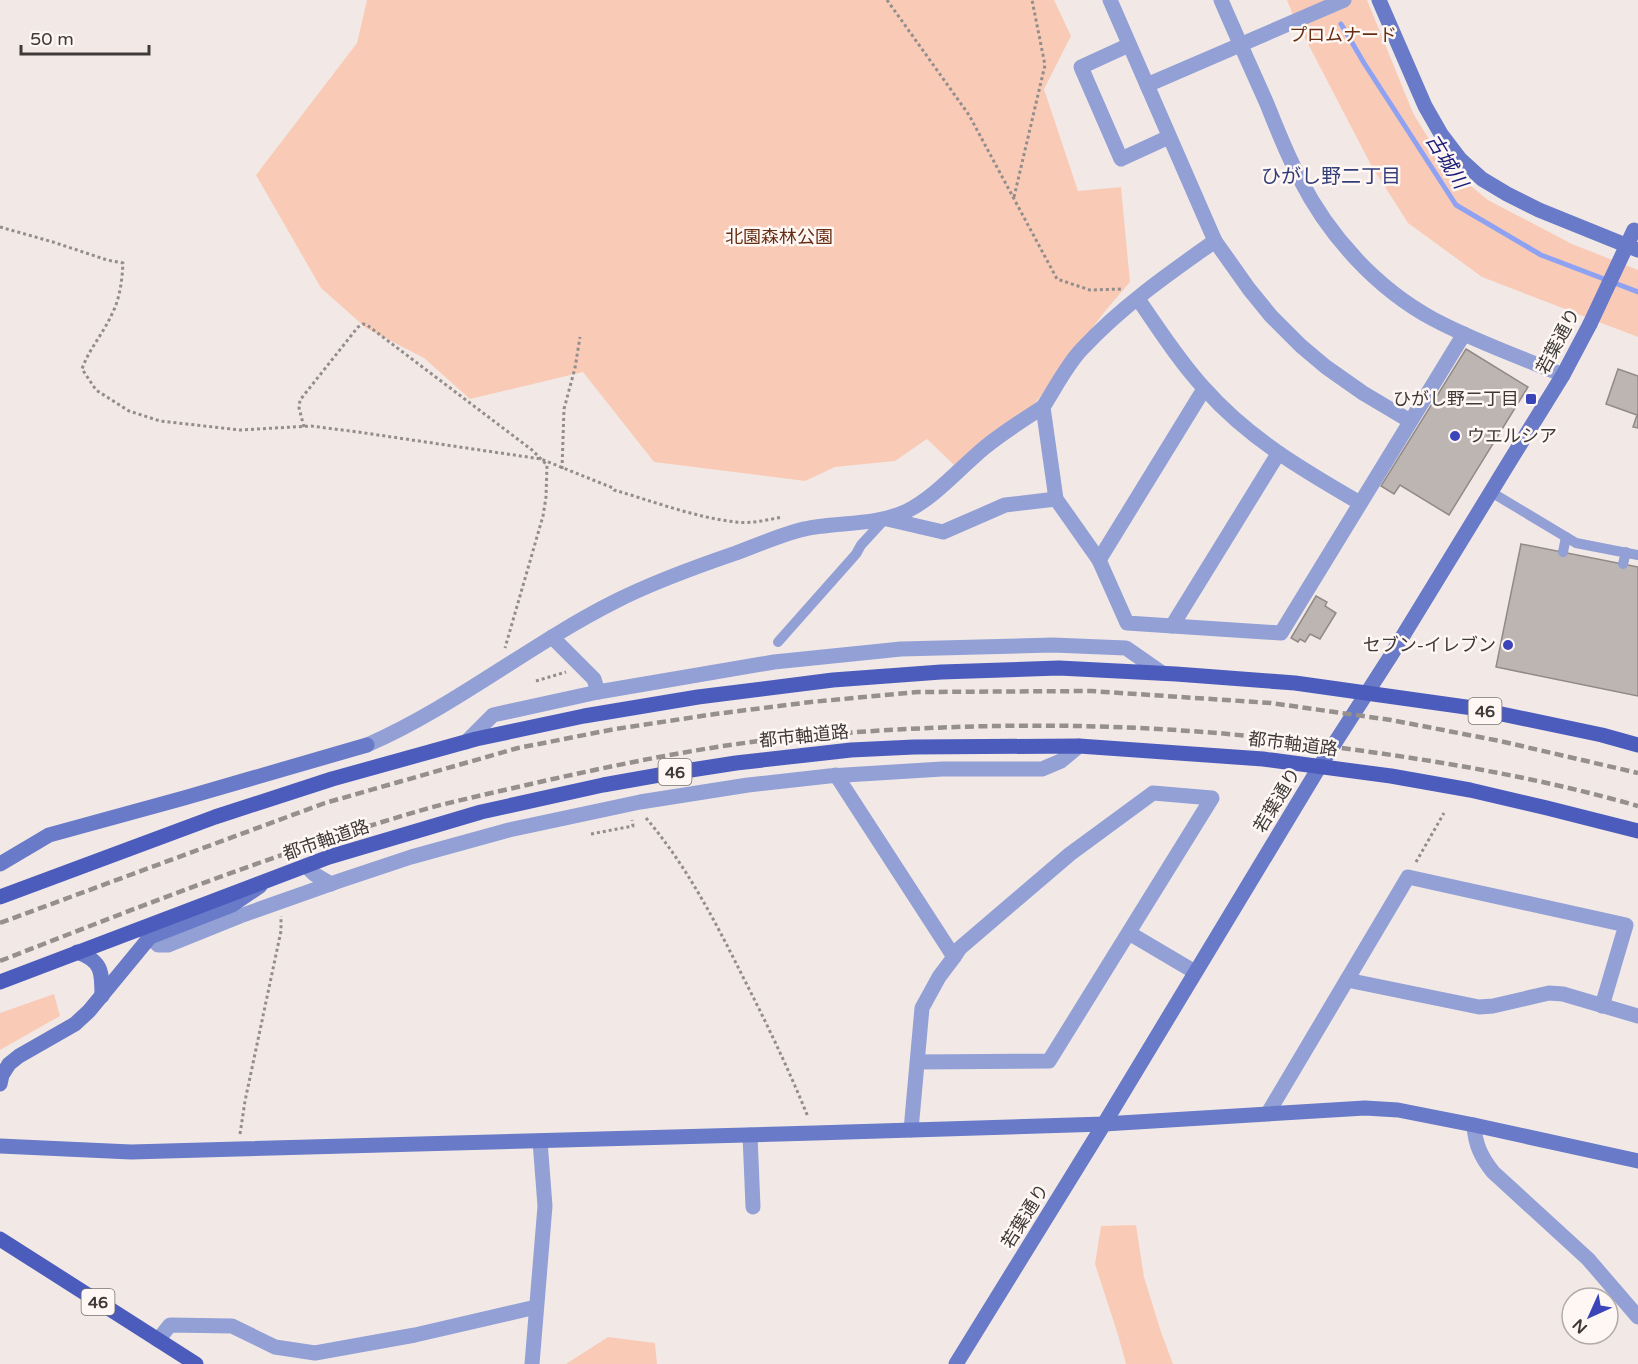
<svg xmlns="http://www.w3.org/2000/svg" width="1638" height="1364" font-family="'Varela Round','Noto Sans JP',sans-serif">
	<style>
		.green { fill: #f9cbb7 }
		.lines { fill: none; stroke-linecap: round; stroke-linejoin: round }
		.stream { stroke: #8fa2f2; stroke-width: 5 }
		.building { fill: #bdb5b2; stroke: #928a86; stroke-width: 1.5 }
		.path { stroke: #938d8b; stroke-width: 3; stroke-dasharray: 3 3; stroke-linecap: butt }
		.lane { stroke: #92a0d6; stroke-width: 10 }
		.street { stroke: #92a0d6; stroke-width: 15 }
		.secondary { stroke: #687ac8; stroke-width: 15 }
		.primary { stroke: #4c5cbd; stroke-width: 15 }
		.rail { stroke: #958f8d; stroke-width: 4.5; stroke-dasharray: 9 4.5; stroke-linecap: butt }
		.secondary-bridge { stroke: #687ac8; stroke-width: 15 }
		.poi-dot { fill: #3b45b9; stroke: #fef7f4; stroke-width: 2 }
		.labels { text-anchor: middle; stroke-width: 5; stroke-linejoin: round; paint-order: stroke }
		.shield { fill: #fef7f4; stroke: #787371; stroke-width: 1.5 }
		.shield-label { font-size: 16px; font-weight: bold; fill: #3e3a39 }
		.park-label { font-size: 18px; fill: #662e13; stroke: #fef7f4 }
		.street-label { font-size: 18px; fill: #3e3a39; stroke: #fef7f4 }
		.poi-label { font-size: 18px; fill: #3e3a39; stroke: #fef7f4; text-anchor: end }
		.water-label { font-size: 20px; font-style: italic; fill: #1e207a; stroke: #fef7f4 }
		.neighbourhood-label { font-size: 20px; fill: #333e78; stroke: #fef7f4 }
	</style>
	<rect width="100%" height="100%" fill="#f2e9e6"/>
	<g class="green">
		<path d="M367,0H1054L1071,36L1044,89L1078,191L1121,187L1130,282L1106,310L1033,406L954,465L927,439L895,461L835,467L805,481L654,462L583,372L470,399L424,358L366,328L321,288L256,175L357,43Z"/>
		<path d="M1287,0H1367L1413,113L1444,164L1488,200L1572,244L1638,270V337L1482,277L1408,223L1371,165L1293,15Z"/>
		<path d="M54,994L60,1016L0,1050V1013Z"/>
		<path d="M1136,1225L1144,1277L1161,1332L1173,1364H1126L1118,1335L1095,1264L1101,1226Z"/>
		<path d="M608,1337L655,1343L657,1364H566Z"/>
	</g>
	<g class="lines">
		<path class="stream" d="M1341,24L1364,63L1456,205L1541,255L1638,292"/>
	</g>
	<g class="building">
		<path d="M1466,349L1528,387L1449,515L1400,485L1394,494L1381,486Z"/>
		<path d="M1618,369L1638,376V428L1633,427L1637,415L1606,404Z"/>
		<path d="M1521,544L1638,567V696L1496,667Z"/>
		<path d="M1316,596L1327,602L1325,606L1336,613L1320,639L1310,634L1305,642L1300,639L1298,642L1291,638Z"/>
	</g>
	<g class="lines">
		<g class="path">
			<path d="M887,0L969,115L1057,279L1090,290L1122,289"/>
			<path d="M1014,197L1045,65L1032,0"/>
			<path d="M0,227L53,242L107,260L123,263C122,281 120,298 112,314C103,334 89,349 82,369L96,390L129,411L160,421L240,430L311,426L358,432L541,459L613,488L614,490C652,501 697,518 736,522C751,524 767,520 782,517"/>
			<path d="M304,427L299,408L300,400L358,327L363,324L367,325L532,450L547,465L546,497L543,516L505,648"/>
			<path d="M562,469L564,409L575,368L580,337"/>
			<path d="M536,681L566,672"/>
			<path d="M646,818C687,866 716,923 744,979C767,1024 789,1070 808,1117"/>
			<path d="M591,834L633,826L632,820"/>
			<path d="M1416,862L1444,813"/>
			<path d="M240,1134L245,1101L281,931V916"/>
		</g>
		<g class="lane">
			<path d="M1491,492L1576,543L1638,555"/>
			<path d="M1563,552L1566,537"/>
			<path d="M1623,564L1626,552"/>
			<path d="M778,642L856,554L861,545L884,520"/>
		</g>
		<g class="street">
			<path d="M1110,0L1215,241L1249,289L1271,316L1301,346L1326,367L1363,393L1410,421"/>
			<path d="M1221,0C1236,35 1252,70 1267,104C1277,129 1287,155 1300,179C1329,236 1376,288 1433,319C1474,341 1520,357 1563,375"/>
			<path d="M1129,45L1081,67L1121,159L1169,137"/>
			<path d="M1147,85L1344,0"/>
			<path d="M1215,241C1168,274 1121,307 1082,349C1068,363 1054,390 1043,407L1056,499L1099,560L1127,623L1281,633L1464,334"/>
			<path d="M1138,299C1159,329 1179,361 1204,388C1248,438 1303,470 1360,503"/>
			<path d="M887,519L943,532L1005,505L1056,499"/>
			<path d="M1099,560L1204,389"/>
			<path d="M1172,626L1278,454"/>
			<path d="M552,637L594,679L598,692"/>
			<path d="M466,742L493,715L598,692L774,662L901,649L1053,645L1126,648L1162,673"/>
			<path d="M367,745C454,707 529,645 614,602C653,582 695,567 736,553C757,545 778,536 800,530C835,521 873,527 907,511C934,498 960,468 984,448C1002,433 1023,420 1043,407"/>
			<path d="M836,775L954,957"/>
			<path d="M306,866L314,874L331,884"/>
			<path d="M142,929L158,945H168L240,916L339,881L411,857L509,830L640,802L748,785L829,776L942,769H1042L1061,761L1079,746"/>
			<path d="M1129,933L1195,972"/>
			<path d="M1347,980L1479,1007L1493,1006L1549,993L1563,994L1638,1016"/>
			<path d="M1268,1113L1408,877L1626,925L1602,1006"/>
			<path d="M1474,1125C1475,1144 1481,1157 1493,1172L1588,1259L1638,1317"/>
			<path d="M911,1130L922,1008L939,977L954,957L960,948L1070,854L1153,793L1212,798L1049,1061L917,1062"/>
			<path d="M750,1135L753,1207"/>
			<path d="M158,1340L170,1325L232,1326L275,1347L315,1353L415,1335L536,1307"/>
			<path d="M532,1364L545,1206L540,1141"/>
		</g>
		<g class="secondary">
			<path d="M1379,0L1425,106L1441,134L1460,159L1482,179L1507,194L1539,210L1638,250"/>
			<path d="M0,864L49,835L184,798L367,745"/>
			<path d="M77,952C102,961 102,971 102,996"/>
			<path d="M0,1084L2,1075L9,1064L19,1056L75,1024L89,1011L150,937L232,905L260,886"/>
			<path d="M0,1146L131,1152L815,1133L1104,1124L1365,1108L1398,1110L1474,1125L1638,1161"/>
			<path d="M956,1364L1104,1124L1320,766L1390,657L1508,464L1563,375L1590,324"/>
		</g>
		<g class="primary">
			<path d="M0,897L215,817L332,779L476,739L584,716L698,697L833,680L941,672L1059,668L1176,674L1295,683L1473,708L1602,735L1638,745"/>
			<path d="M0,982L329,857L481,812L603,785L665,774L736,763L851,750L914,747L1079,746L1263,759L1391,776L1470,790L1547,808L1638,831"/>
			<path d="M0,1239L196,1364"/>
		</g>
		<g class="rail">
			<path d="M0,923L325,803L518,748L615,729L715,714L811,702L918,692L1091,691L1271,703L1391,720L1500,741L1638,773"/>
			<path d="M0,961C141,906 283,850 429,808C467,798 506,790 544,781C634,761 726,742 818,735C941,725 1066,722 1189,731C1243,734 1296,742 1349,749C1446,762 1544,779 1638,806"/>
		</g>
		<path class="secondary-bridge" d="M1590,324L1634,230"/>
	</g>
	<g class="poi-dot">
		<rect x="1525" y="393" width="12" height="12" rx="3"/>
		<circle cx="1455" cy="436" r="6"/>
		<circle cx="1508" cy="645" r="6"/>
	</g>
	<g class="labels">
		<g class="shield">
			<rect x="1468.5" y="698" width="33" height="26" rx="4.5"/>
			<rect x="658.5" y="759" width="33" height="26" rx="4.5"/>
			<rect x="81.5" y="1289" width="33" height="26" rx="4.5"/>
		</g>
		<g class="shield-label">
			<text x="1485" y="717">46</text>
			<text x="675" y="778">46</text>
			<text x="98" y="1308">46</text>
		</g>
		<g class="park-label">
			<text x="1343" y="41">プロムナード</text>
			<text x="779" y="243">北園森林公園</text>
		</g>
		<g class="street-label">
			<text transform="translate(1558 341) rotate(-62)" y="6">若葉通り</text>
			<text transform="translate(804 736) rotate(-6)" y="6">都市軸道路</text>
			<text transform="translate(1293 744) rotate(7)" y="6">都市軸道路</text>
			<text transform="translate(1277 800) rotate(-59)" y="6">若葉通り</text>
			<text transform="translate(326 840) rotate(-19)" y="6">都市軸道路</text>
			<text transform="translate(1025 1216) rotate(-58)" y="6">若葉通り</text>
		</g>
		<g class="poi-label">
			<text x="1519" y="405">ひがし野二丁目</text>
			<text x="1467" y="442" text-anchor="start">ウエルシア</text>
			<text x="1496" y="651">セブン-イレブン</text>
		</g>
		<g class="water-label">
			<text transform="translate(1447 161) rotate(58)" y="7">古城川</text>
		</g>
		<g class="neighbourhood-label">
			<text x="1331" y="183">ひがし野二丁目</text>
		</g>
	</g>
	<g transform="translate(1590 1316) rotate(225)"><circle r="28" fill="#fef7f4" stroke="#b1aba9" stroke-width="1.5"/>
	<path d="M0-4.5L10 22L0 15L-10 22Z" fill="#3b45b9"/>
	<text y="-9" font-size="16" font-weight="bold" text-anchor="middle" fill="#3e3a39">N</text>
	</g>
	<path d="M21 45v9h128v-9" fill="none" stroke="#3e3a39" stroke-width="3"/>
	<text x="30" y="45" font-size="18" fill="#3e3a39" stroke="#fef7f4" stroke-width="4.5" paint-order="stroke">50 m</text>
</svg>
